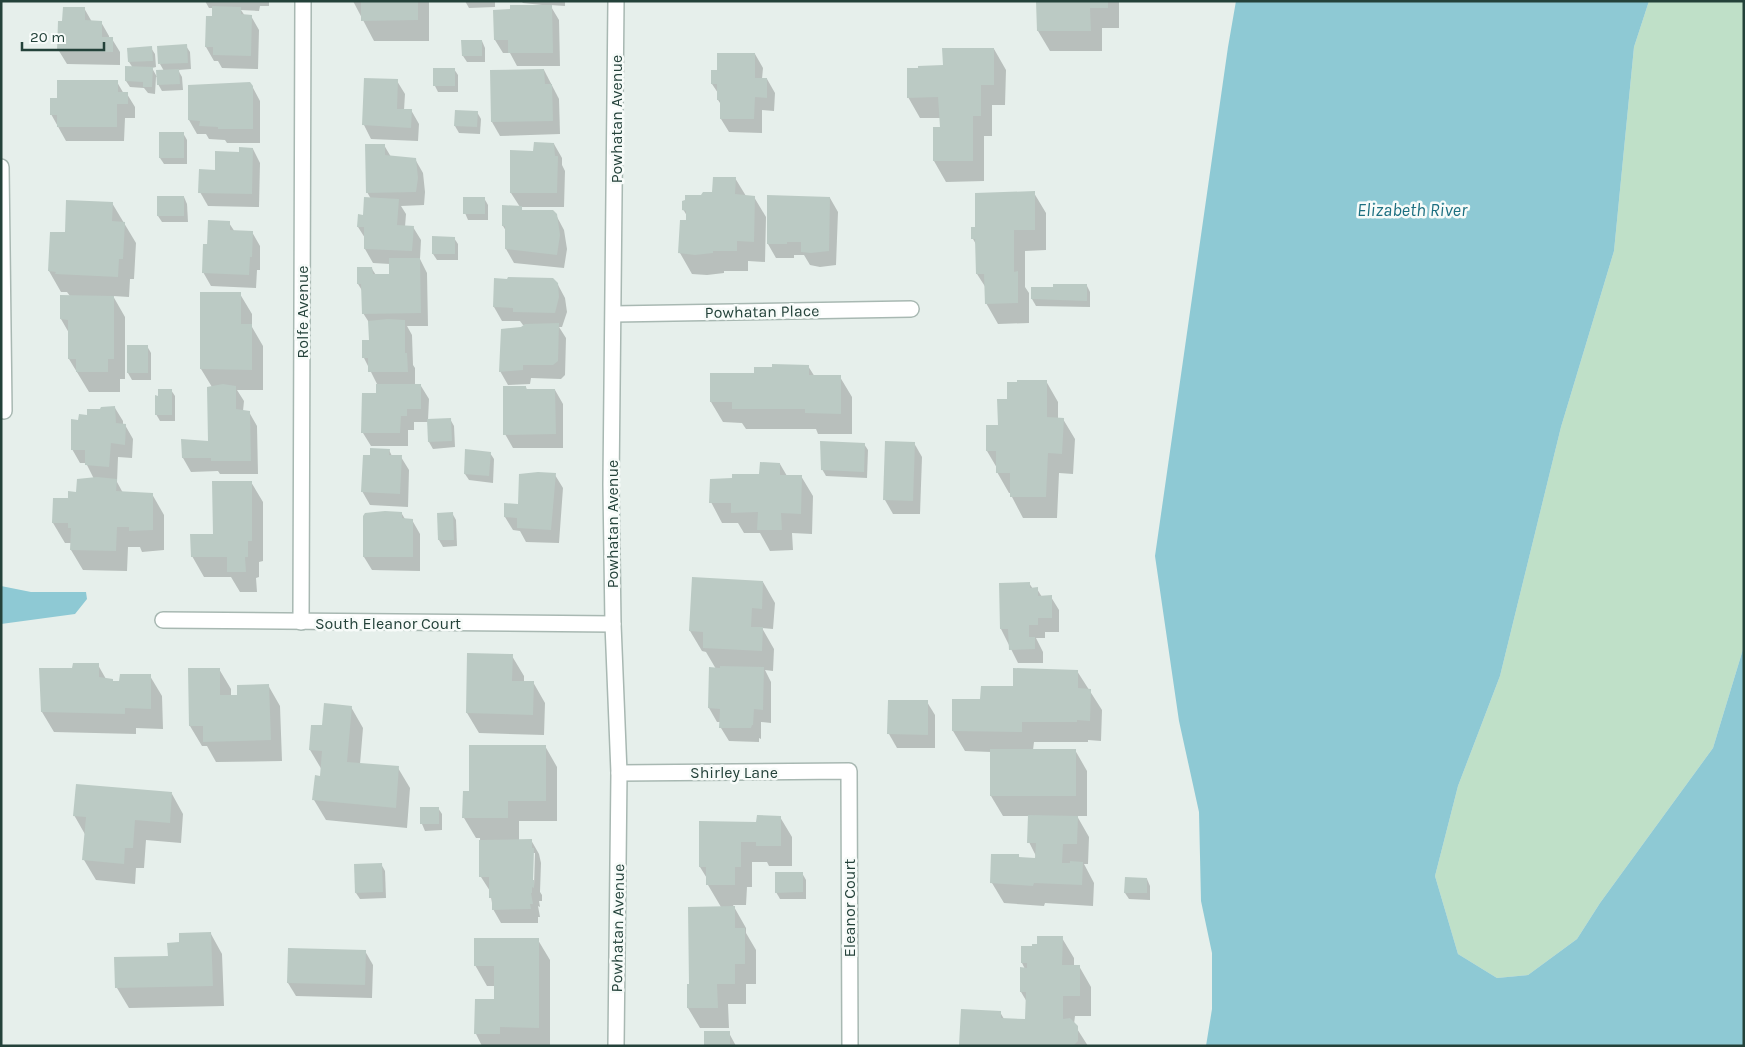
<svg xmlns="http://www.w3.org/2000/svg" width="1745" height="1047" font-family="Karla,sans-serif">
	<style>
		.green { fill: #bfe0c8 }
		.water { fill: #8ec9d4 }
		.shadow { fill: #0003; fill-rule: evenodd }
		.building { fill: #bbcac4 }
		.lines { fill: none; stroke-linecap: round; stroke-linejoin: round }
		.minor-casing { stroke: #a8b8b2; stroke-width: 18 }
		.minor { stroke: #fff; stroke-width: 15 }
		.labels { text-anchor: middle; stroke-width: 5; stroke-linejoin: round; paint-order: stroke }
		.street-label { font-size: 16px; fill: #24423a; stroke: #f7fbf9 }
		.water-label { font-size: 18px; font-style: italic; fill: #1c6f80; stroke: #f7fbf9 }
	</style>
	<rect width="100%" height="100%" fill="#e6efeb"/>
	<path class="green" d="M1649,1H1744V646L1713,748L1600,903L1577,939L1528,975L1497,978L1458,954L1435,876L1458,786L1500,676L1561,427L1614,251L1634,47Z"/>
	<g class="water">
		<path d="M1236,1H1649L1634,47L1614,251L1561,427L1500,676L1458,786L1435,876L1458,954L1497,978L1528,975L1577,939L1600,903L1713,748L1744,646V1046H1206L1212,1009V953L1201,901L1199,812L1179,721L1155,556L1228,47Z"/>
		<path d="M1,586L31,592H86L87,599L75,614L1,624Z"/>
	</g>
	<g class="shadow">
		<path d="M205,1H269V6H260L259,11L241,10L245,16H251L259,30L258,69L222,68L218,61H214L206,47L213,17V8H209Z"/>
		<path d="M353,1H429V41H374Z"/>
		<path d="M465,1H495V7L469,8Z"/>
		<path d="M521,1H565V6L550,5L559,20L560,66H517L510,53H503L495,40L542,7V5L523,3Z"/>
		<path d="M1038,1H1119V28H1102V51H1050L1038,31Z"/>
		<path d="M84,8L92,22H101L109,36V39H112L120,52V65L67,64L59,51L63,22Z"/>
		<path d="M482,41L485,48V62H467L463,56Z"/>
		<path d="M186,46L190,52L191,69L178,70L182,77L183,90L162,91L158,84L164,71L160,64Z"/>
		<path d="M151,48L155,54L156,67L152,68L157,77H156L155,94L148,93L144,88L130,87L126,81L133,68L129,62Z"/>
		<path d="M994,49L1006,70L1005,105H992V136H984V181L946,182L934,161L941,128L940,118H920L908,97L944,67Z"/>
		<path d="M755,54L763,68L762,79H767L775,93L774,111L762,110V133L729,132L721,119L722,106L718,100V93L712,84Z"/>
		<path d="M454,69L458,75V92H438L435,86Z"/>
		<path d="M544,70L559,99L560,134L500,136L492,122Z"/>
		<path d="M397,81L405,94L404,110H411L419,124L418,141L371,139L364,125Z"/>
		<path d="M117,82L124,94H127L135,107V118H125L124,141H66L51,114L58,99Z"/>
		<path d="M252,86L260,101V143H227L225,140L209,139L206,134H197L189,120Z"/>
		<path d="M477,112L481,119L480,134L459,133L455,126Z"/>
		<path d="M183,133L187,140V164H164L160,158Z"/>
		<path d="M554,144L562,158V165L565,171L564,207H520L523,211L556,215L564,230L567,249L564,268L514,263L506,249V231L503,226L520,207L511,193L534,153Z"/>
		<path d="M384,145L391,157L415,159L423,173L425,192L424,205L401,206L406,214L405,227H413L421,240L420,259L427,273L428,326H407L412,335L413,365L415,368V386H421L429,399L428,420L450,419L454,426L455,447L433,449L429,442L428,422H414V430H408V446H371L363,433L378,394V386L364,358L370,341V324L363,313V292L358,284L372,269L376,275H390V264L373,263L365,249V238L358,227L371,199L367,192Z"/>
		<path d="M253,149L260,163L259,207L208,206L200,192L216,171L240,153Z"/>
		<path d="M735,178L746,196L754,197L766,217L765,262L748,261V271H724V273L707,275L692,274L680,253L687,221V216L683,209L702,196L714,193Z"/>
		<path d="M1034,193L1046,213V250L1025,251V287L1029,293V323L998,324L986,303V288L977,274V246L973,239L977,228Z"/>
		<path d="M184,197L187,204L188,222H162L158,216Z"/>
		<path d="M768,197L830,198L838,212L836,265L820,267L810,265L804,255H794V258H776L768,244Z"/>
		<path d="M484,198L488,205V220H468L465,213Z"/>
		<path d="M112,203L136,243L134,279H130L129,297L113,296L125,317V379H120V392H89L69,359V333L61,319V296H70L67,292H61L49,271L66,234Z"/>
		<path d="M229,223L235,232H252L260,246V270H257L256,288L211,286L203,272L208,245Z"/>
		<path d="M454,238L458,244V260H437L433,254Z"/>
		<path d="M495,279L557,283L565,298L567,312L562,327H559L566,338L565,375L561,379L531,378L530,384L508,385L500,371L522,329L525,325H523L520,321H502L494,307Z"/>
		<path d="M1087,286L1090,292V307L1036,306L1032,299V288Z"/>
		<path d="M240,294L252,314V327L263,346V390H237L244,401L243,411L249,412L257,426L258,474H220L218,471L191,472L183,458L209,442L212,387L201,369Z"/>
		<path d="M128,346H147L151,353V380H132L128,373Z"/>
		<path d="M808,366L815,377H840L852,397V434H818L816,429H746L742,423L723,422L711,402Z"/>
		<path d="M1046,381L1058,402V419H1063L1075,439L1073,474L1059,473L1057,518H1023L1012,497V493H1009L997,472V468L987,451L999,426L1008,400Z"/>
		<path d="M526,387L527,390H555L563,404V448H513L505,434Z"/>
		<path d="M171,390L175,396V421H160L156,414L160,397Z"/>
		<path d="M115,408L123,421V425H125L133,439L132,458L118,457L117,482L123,493L152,494L164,515V550L142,552L140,547H128L127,571L83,570L71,550V543H65L53,523L69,500L94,479L86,463H80L72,449L79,421L102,410Z"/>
		<path d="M914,443L922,457L920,514H893L885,500Z"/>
		<path d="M864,444L868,450L867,478L826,476L822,469Z"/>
		<path d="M389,450L392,456L401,457L409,470L408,507L370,505L362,491L371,456Z"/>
		<path d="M490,453L494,459L493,483L469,480L465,474Z"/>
		<path d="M780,464L787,476H801L813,496L812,534L792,533L793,550L770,551L760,533H744L738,523H722L711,502Z"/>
		<path d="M555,475L563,488L559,543L526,542L520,531L513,530L505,517Z"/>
		<path d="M251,482L263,502V561L259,562V577L256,578L257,592H240L231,577H204L192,556L214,535Z"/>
		<path d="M452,513L456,520L457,546L443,547L439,540V514Z"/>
		<path d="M402,514L405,519L412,520L420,534V571L372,570L364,557Z"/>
		<path d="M763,582L775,603L773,629L762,628L774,649L773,671L765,670L771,682V723L761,722V739L759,738V742L729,741L721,728V722H717L709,708L716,669L706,652L702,651L690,631Z"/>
		<path d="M1029,583L1033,589H1037L1042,597H1051L1059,610V632H1045V638H1036L1043,652V663H1018L1001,629Z"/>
		<path d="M512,656L524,676V682H533L545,703L544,735L479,733L467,713Z"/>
		<path d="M98,665L106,679L112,680L114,683L150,676L162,696L163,729L136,728V734L54,732L42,712L73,669Z"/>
		<path d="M219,669L231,689V696H239L268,685L280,706L282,761L216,762L207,746H202L190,726Z"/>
		<path d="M1077,671L1102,710L1101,741L1088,740V742H1034L1033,750H1075L1087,771V816H1077L1089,837L1088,864H1084L1094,883L1093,906L1045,903L1044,906L1004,903L992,883L1020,858L1036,860V856L1029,842V816H1003L991,796V752L965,751L953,731L982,701L1014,687Z"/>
		<path d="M927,702L935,715V748H897L889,734Z"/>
		<path d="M351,707L363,728L360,764L398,768L410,788L407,828L326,820L314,800L321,777L322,770L310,750L323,727Z"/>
		<path d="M545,746L557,767V821H519V841L531,840L539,854L541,863L540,892L542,895V901H539L540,907L538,906L540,917H538V923H501L493,909L490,891L481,877L480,838H476L464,818L470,792ZM532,853H535L534,886H532Z"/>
		<path d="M172,794L183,814L181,843L146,840L144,868H136L135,884L96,880L84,860L86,836L74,815Z"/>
		<path d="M438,808L442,814V830L425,831L422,824Z"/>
		<path d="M780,817L792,837V866H769L767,862H752V887H747L746,905H733L746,928V933L756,950V984H746V1004H728L729,1028H700L688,1008L691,986L721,907L708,885V880L700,867L758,823Z"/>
		<path d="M381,864L385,871L386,898L360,899L356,893Z"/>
		<path d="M802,873L806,880V899H780L776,892Z"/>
		<path d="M1147,879L1150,886V900L1129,899L1125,893Z"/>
		<path d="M211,934L222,954L224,1006L129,1008L117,988L169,957L180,944Z"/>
		<path d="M1062,938L1074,958V966H1079L1091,987V1016H1075L1074,1024L1088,1046H961L1000,1012L1004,1019L1027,1020V1002L1021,992L1025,969L1022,963V948H1033Z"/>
		<path d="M538,940L550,960V1046H482L476,1034V1001L495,1000V986H487L475,965Z"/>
		<path d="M365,951L373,965L372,998L296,996L288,983Z"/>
		<path d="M729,1033L736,1046H705Z"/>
	</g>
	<g class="building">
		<path d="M361,1H418V20L361,21Z"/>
		<path d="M1036,1H1108V8H1090L1091,31H1037Z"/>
		<path d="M510,5H552L553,53H508V40H494L493,10L510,9Z"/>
		<path d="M212,6L241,7V14L252,15L251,56L213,55V47H205L206,16H212Z"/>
		<path d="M63,7H85V20L102,21V37H113V52L57,51L58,21H62Z"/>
		<path d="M461,40H482V56H462Z"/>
		<path d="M187,44L188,63L158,64L157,46Z"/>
		<path d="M152,46L153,61L128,62L127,48Z"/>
		<path d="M942,48H994V85H981V116H973V161H933V127H940L938,97L907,98V68H918V66L943,65Z"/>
		<path d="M717,53H755V78H767V98L755,97L754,119H720V100H717V84H711V70H717Z"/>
		<path d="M125,66L153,67L152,87H143V82L125,81Z"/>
		<rect x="433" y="68" width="22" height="18"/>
		<path d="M179,69L180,84L157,85L156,70Z"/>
		<path d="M544,69L545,84H552L553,121L491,122L490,70Z"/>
		<path d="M364,78L398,79L397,109H412L411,128L362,125Z"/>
		<path d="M57,80H118V92H128V104H117V127H57V115H50V98H57Z"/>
		<path d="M250,82L253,86V129H218V127L199,126L200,121L188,120V85Z"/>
		<path d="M455,110L478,111L477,127L454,126Z"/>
		<rect x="159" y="132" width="25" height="26"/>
		<path d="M534,142L554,143L555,156H558L557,193H510V150L533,151Z"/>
		<path d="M365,144H385V155L416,158L418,178L416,192L366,193Z"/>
		<path d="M239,147L253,148L252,194L198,193L199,169L215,170V151L239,152Z"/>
		<path d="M713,177H736L735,194L755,196L754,242L737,241V251H713V253L695,255L678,253L680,220H686V211L682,210V201L685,200V195H701L703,192H712Z"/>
		<path d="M1035,191V230H1014V272L1018,271V303L985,304L984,274H976L975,239H971V227H975V193Z"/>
		<path d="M767,195L830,197L829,251L811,253L801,252V242H787V244H767Z"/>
		<rect x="157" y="196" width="27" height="20"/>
		<path d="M364,197L399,199L397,225L414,226L412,251L364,249V227H357L358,214L363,215Z"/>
		<rect x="463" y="197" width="22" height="17"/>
		<path d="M66,200L113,202L112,221L125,222L123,259H119L118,277L55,274L56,272L48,271L50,232H65Z"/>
		<path d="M502,205L522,206V210H553L557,214L560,235L557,255L505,249V226H502Z"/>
		<path d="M208,220L230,221V230L253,231L252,257H250L249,275L202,273L203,244H207Z"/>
		<path d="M432,236L455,237V254H432Z"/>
		<path d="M389,258H420L421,313L362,314L361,284H357V267H372L373,274H389Z"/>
		<path d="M508,277L553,278L558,283L559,297L555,313L513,312V308L493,307L494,278L507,279Z"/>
		<path d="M1053,284H1087V301L1031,299V287H1053Z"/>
		<path d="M200,292H241V324H252V370L200,369Z"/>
		<path d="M60,295L114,296V359H108V372H76V359H68V320L60,319Z"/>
		<path d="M388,319L405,320V353H407L408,372H368V358H362V340H369L368,321Z"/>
		<path d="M559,323L558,361L553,365H523V370L499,372L501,329L521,327L525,324Z"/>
		<rect x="127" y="345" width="21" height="28"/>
		<path d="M772,364L809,365V375H841V414L805,413V409H732V402H710V373H754V367H772Z"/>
		<path d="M1017,380H1047V417L1064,418L1062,454L1048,453L1046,497H1010V473H996V451H986V425H998L997,399H1007V382H1017Z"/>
		<path d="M223,384L236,386V409L250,411L251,461H211V458H182L181,439L208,441L207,387Z"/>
		<path d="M376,384H421V409H407V416H401L400,433H361L362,393H376Z"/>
		<path d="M503,386H526V389H555L556,434L503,435Z"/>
		<path d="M158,389H172V415H155V395L158,396Z"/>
		<path d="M115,406L116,423L126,424L125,445L111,443L109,467L85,465V450H71V419L78,420L79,414L87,415V409H100L101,407Z"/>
		<path d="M451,418L452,441L428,442L427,419Z"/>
		<path d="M820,441L865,443L864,472L821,470Z"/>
		<path d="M885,441L915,442L913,501L883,500Z"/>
		<path d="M370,448L390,449L389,455H402L400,494L361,492L363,455H370Z"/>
		<path d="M465,449L491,452L489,476L464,474Z"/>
		<path d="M760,462L780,463V475H802L801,514L781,513L782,530H757L758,512L731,513V503H709L710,479L732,478V474H759Z"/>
		<path d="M538,472L556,473L551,530L517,528V518L504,517V503L518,504L519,474Z"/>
		<path d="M97,477L117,479L116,491L153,493V530L129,531V527H117L116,551L70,550L71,528H68V523H52L53,498H68V491L76,492L77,479Z"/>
		<path d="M212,481H252V541H248V557H245L246,572H227V557H191L190,534H213Z"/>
		<path d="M385,511L402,512V518L413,519V557H363V516L365,513Z"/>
		<path d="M453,512L454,540H438L437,513Z"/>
		<path d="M692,577L763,581L762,609L752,608L751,627H763L762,651L703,648V632L689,631Z"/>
		<path d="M1030,582V588L1038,587V596L1052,595V618H1038V625H1029V637H1035V649L1009,650L1008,629H1000L999,583Z"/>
		<path d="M467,653L513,654L512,681H534L533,715L466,713Z"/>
		<path d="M73,663H99V677L113,679V681H119L120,674H151V709L125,708V714L41,712L39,668H72Z"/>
		<path d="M720,666L764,667L763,710L754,709L753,725H752L751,728H719L720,709L708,708L709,667L720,668Z"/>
		<path d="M188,668H220V695H237V685L269,684L271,740L203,742V726H189Z"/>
		<path d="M1013,668L1078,670V688L1091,689L1090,721L1077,720V722H1022V732L952,731V699H980L981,686H1013Z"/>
		<path d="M888,700H928V735L887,734Z"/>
		<path d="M324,703L352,706L347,762L399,766L396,808L312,800L315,775L320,776L322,751L309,750L311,725H322Z"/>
		<path d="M469,745H546V801H508V818H462L463,791H469Z"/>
		<rect x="990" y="749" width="86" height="47"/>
		<path d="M76,784L172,792L170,823L135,820L133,848H125L124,864L82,860L86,817L73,816Z"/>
		<rect x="420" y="807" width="19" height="17"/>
		<path d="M757,815L781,816V846H756V842H741V867H735V885H706V867H699V821L756,822Z"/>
		<path d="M1028,815L1078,816L1077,844H1063L1062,863H1070V861L1083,862L1082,885L1034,883L1033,886L990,883L991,854H1019V857L1035,858L1036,843H1027Z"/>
		<path d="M532,839V848H534L533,880H534V888L532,887V893H531L533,904H530L531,909L492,910V898H489V877H479V840Z"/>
		<path d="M382,863L383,892L355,893L354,864Z"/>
		<path d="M775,872H803V892L775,893Z"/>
		<path d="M1125,877L1147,878V893H1124Z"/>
		<path d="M735,906V928H745V964H735V984H717L718,1008H687V984H689L688,907Z"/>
		<path d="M211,932L213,986L115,988L114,957L168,956L167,943L179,942V933Z"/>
		<path d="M1037,936H1063L1062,965H1080V996H1063V1019L1070,1018L1078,1026V1041L1073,1046L959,1045L961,1009L1001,1011V1018L1025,1019L1026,992H1020V967L1027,968V963H1021V946H1032V944H1037Z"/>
		<path d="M474,938H539V1028L500,1027V1034H474L475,999H494V966H474Z"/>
		<path d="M288,948L366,950L365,985L287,983Z"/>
		<rect x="704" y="1031" width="26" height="15"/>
	</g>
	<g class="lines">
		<defs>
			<g id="minor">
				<path d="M1,167L4,411"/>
				<path d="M614,314L911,309"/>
				<path d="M163,620L613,624"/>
				<path d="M301,622L303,1"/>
				<path d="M619,773L849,771L850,1046"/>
				<path d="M616,1046L619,773L613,624L611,485L616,1"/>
			</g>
		</defs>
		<use href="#minor" class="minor-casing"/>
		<use href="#minor" class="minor"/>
	</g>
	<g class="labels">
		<g class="street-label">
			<text transform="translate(616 119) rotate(-90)" y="6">Powhatan Avenue</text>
			<text transform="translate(762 311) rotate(-1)" y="6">Powhatan Place</text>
			<text transform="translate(302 312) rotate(-90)" y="6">Rolfe Avenue</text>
			<text transform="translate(612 524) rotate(-90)" y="6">Powhatan Avenue</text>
			<text x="388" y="629">South Eleanor Court</text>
			<text x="734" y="778">Shirley Lane</text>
			<text transform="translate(849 908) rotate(-90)" y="6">Eleanor Court</text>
			<text transform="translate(617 928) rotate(-89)" y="6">Powhatan Avenue</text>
		</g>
		<g class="water-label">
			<text x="1412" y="216">Elizabeth River</text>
		</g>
	</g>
	<rect width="1745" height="1047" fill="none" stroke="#24423a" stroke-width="5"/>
	<path d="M22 42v8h82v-8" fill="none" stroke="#24423a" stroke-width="2.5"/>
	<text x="30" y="42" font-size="15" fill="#24423a" stroke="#f7fbf9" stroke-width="4" paint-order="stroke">20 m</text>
</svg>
